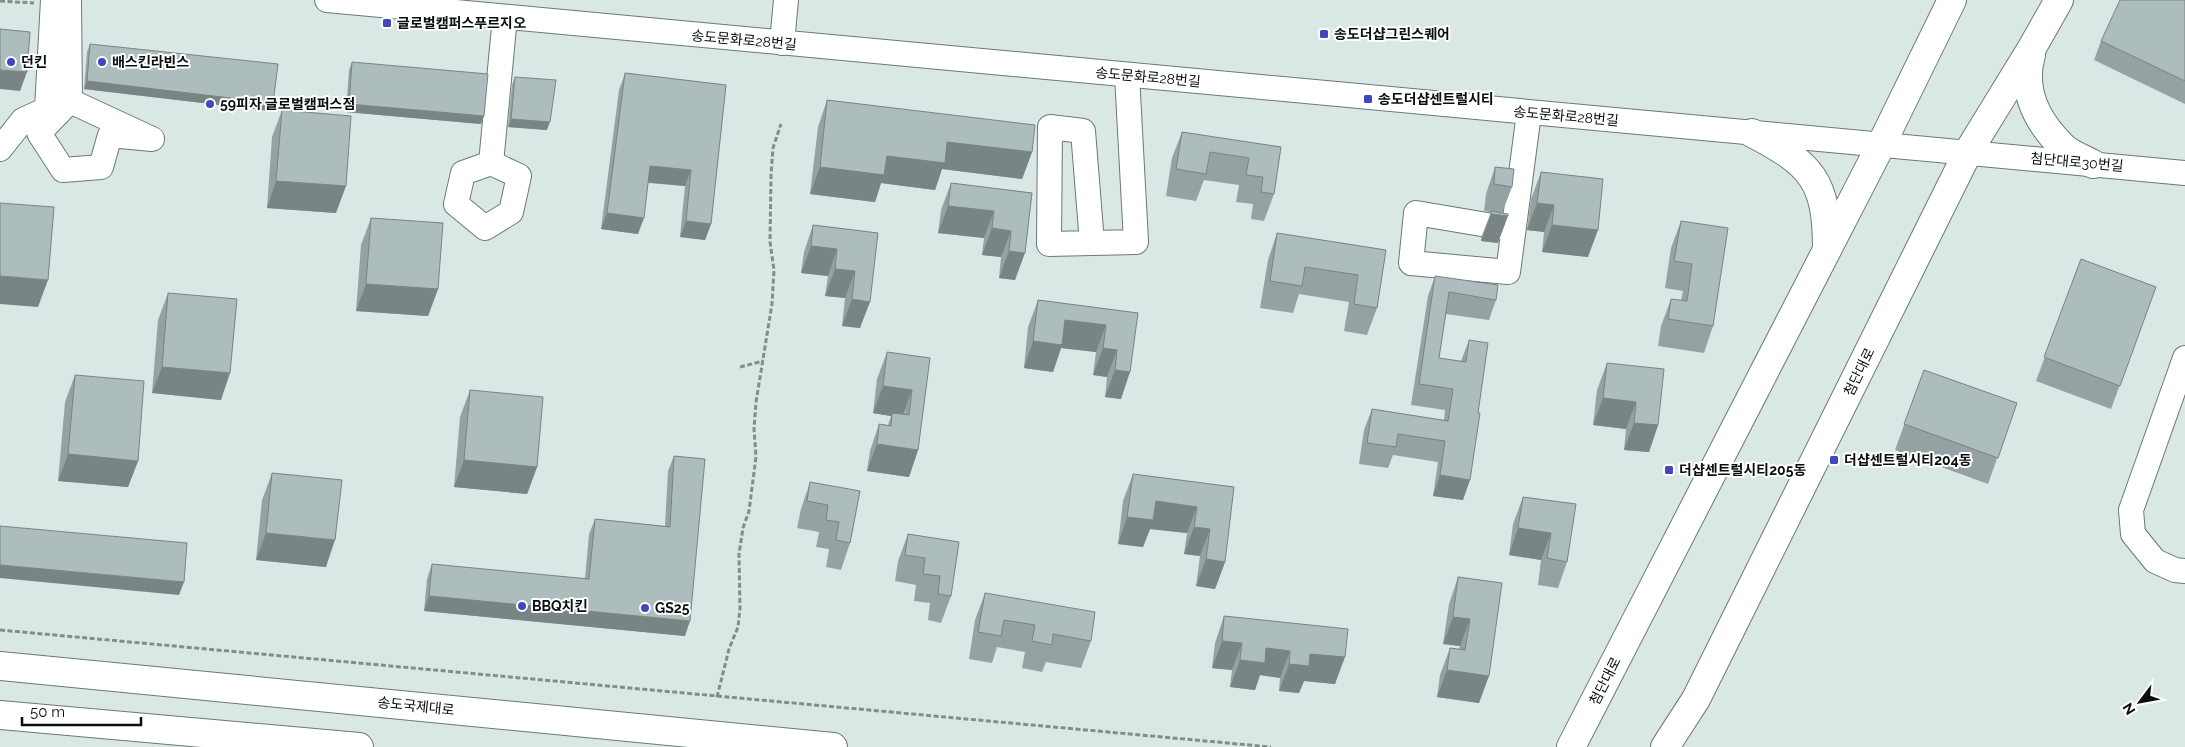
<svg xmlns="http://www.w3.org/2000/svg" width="2185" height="747" font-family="Raleway,'Noto Sans KR',sans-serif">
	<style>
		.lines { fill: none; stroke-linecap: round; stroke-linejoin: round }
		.minor-casing { stroke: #6b7976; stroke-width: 26 }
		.major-casing { stroke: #6b7976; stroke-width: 30 }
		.path { stroke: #828d8b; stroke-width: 3; stroke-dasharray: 5 2.5; stroke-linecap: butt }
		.minor { stroke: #fff; stroke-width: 24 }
		.major { stroke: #fff; stroke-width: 28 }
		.wall { fill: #95a2a3 }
		.shaded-wall { fill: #798484 }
		.building { fill: #adbcbd; stroke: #798484 }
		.poi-dot { fill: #4447bc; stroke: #fff; stroke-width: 2 }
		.labels { text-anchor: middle; stroke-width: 4; stroke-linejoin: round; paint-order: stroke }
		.poi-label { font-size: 14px; font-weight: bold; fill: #090e0d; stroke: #fff; text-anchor: start }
		.street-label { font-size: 14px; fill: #090e0d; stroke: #fff }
	</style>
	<rect width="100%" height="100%" fill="#d9e8e5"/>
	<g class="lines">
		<defs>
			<g id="minor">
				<path d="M69,0L70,101L39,133L63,170L101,167L110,135L152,139L70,101"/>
				<path d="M327,0L2185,173"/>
				<path d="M782,43L786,0"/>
				<path d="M0,149L23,120L47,109L53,0"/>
				<path d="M491,163L519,176L511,212L485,228L456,204L463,173L491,163L505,17"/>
				<path d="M1505,228L1416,213L1411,263L1508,272L1529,113"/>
				<path d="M1092,243L1083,131L1050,127L1049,244L1136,242L1127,75"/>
				<path d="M2185,358L2131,510L2133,534L2155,561L2175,570L2185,571"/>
			</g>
			<g id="major">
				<path d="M2031,55C2021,90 2037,122 2063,147C2070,154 2084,159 2093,164"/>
				<path d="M1752,133C1812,164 1827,181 1827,249"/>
				<path d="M0,666L833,747"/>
				<path d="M0,715L359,747"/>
				<path d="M1571,747L1881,145L1952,0"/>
				<path d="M1665,747L1696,699L1968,152L2033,46L2059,0"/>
			</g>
		</defs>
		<use href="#minor" class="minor-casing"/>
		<use href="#major" class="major-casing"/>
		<g class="path">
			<path d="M0,1L34,3"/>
			<path d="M740,367L763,361"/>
			<path d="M0,630L1271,747"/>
			<path d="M717,697L729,649L738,627L740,608L739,554L743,528L749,511L756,457L754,429L756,402L772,304L774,270L770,242L771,175L773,148L781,124"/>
		</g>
		<use href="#minor" class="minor"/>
		<use href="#major" class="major"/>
	</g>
	<g class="wall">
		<path d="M2185,0V104L2094,60L2101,41Z"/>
		<path d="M90,44L270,111L84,89L87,52Z"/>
		<path d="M352,62L481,124L346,112L349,70Z"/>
		<path d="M625,73L726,85L711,224L705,240L680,237L685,186L648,183L638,234L601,229L619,90Z"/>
		<path d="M515,77L547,130L508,127L512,85Z"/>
		<path d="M827,100L1032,152L1022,179L942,169L935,190L881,183L875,202L810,194L818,127Z"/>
		<path d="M282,110L336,213L267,208L272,137Z"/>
		<path d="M1182,132L1281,147L1274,194L1264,221L1251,219L1253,204L1236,202L1239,185L1204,180L1196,201L1166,196L1172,158Z"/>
		<path d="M1495,167L1512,187L1502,213L1498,243L1481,241V238L1491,212L1484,211L1486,194Z"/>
		<path d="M1541,172L1588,257L1542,252L1544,232L1527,230L1531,199Z"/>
		<path d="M951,183L1032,193L1015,280L999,278L1001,257L982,255L984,238L938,233L941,210Z"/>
		<path d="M371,218L438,289L428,316L356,311L361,245Z"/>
		<path d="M1681,221L1713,326L1704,353L1658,346L1661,326L1671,299L1681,300L1683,291L1665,288L1671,248Z"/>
		<path d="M813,225L878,233L860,328L842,326L845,298L825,296L828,276L801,273L804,252Z"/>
		<path d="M1277,233L1386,250L1377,308L1367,335L1344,331L1349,302L1299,294L1293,313L1260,308L1268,260Z"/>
		<path d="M2081,259L2156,287L2111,409L2036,381Z"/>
		<path d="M1435,276L1496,300L1489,320L1446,314L1439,358L1461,361L1469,340L1463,500L1433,496L1438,462L1393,455L1388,468L1359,464L1364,430L1372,409L1444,420L1445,410L1411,405L1428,296Z"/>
		<path d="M168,293L221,400L152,393L158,320Z"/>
		<path d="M1038,300L1138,313L1121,399L1105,397L1107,377L1093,375L1096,352L1061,348L1053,372L1024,368L1028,327Z"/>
		<path d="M887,352L930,358L918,450L909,477L867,471L870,451L879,424L888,425L891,416L873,413L877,379Z"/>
		<path d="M1607,363L1658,425L1649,452L1624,450L1626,429L1593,425L1597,390Z"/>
		<path d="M1924,370L2017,403L1988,484L1895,450Z"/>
		<path d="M75,375L138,461L128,487L58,481L65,402Z"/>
		<path d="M470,390L537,467L527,494L454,487L460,417Z"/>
		<path d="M674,456L685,636L424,611L427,579L432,564L585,579L589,534L595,519L665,526L668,471Z"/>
		<path d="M272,473L326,567L256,560L262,500Z"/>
		<path d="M1133,474L1234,487L1225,562L1215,589L1196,586L1200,556L1184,554L1187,533L1150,529L1143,547L1118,544L1123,501Z"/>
		<path d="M810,482L860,491L850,543L841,570L826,567L829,549L816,547L819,532L797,528L801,509Z"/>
		<path d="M1523,497L1576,504L1567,562L1558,588L1538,585L1541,560L1509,555L1513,524Z"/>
		<path d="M908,534L959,542L951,596L941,623L928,620L930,603L914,601L916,585L895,581L898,561Z"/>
		<path d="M1458,577L1502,583L1479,703L1437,697L1440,675L1450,648L1459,649L1460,646L1443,644L1449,604Z"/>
		<path d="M985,593L1091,641L1081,668L1046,662L1042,672L1022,668L1025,652L997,647L992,663L969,659L975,620Z"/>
		<path d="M1224,616L1348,629L1335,684L1304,681L1299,693L1279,691L1280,678L1260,675L1255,690L1230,687L1232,670L1212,668L1215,643Z"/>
	</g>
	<g class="shaded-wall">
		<path d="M0,70L27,72L20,91L0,89Z"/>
		<path d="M87,81L273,103L270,111L84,89Z"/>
		<path d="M349,104L484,116L481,124L346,112Z"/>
		<path d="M511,119L550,122L547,130L508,127Z"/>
		<path d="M947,142L1032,152L1022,179L942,169L935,190L881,183L875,202L810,194L820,167L887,156Z"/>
		<path d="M650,166L691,170L685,186L644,182Z"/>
		<path d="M276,181L346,186L336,213L267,208Z"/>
		<path d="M1537,203L1554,205L1544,232L1527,230Z"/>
		<path d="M948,206L994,211L984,238L938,233Z"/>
		<path d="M607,213L644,218L638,234L601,229Z"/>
		<path d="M1491,214L1508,216L1498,243L1481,241Z"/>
		<path d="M686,221L711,224L705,240L680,237Z"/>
		<path d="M1552,225L1598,230L1588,257L1542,252Z"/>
		<path d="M992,228L1011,231L1001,257L982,255Z"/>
		<path d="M811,246L837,249L828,276L801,273Z"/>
		<path d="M1009,251L1025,253L1015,280L999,278Z"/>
		<path d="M835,269L855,271L845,298L825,296Z"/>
		<path d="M0,276L48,280L38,307L0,304Z"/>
		<path d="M366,284L438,289L428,316L356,311Z"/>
		<path d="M852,299L870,302L860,328L842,326Z"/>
		<path d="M1065,320L1106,325L1096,352L1061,348L1053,372L1024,368L1033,341Z"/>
		<path d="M1103,348L1117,350L1107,377L1093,375Z"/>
		<path d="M162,367L230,373L221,400L152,393Z"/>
		<path d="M1115,370L1130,372L1121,399L1105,397Z"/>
		<path d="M883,386L912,390L902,417L892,413L891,416L873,413Z"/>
		<path d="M1603,398L1636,402L1626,429L1593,425Z"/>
		<path d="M1634,423L1658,425L1649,452L1624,450Z"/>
		<path d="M877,444L918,450L909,477L867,471Z"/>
		<path d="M68,454L138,461L128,487L58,481Z"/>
		<path d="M464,460L537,467L527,494L454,487Z"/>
		<path d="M1440,475L1470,480L1463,500L1433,496Z"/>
		<path d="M1156,501L1197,507L1187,533L1150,529L1143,547L1118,544L1127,517Z"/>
		<path d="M1194,527L1210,529L1200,556L1184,554Z"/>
		<path d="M1518,528L1551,533L1541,560L1509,555Z"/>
		<path d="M266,533L335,540L326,567L256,560Z"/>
		<path d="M1206,559L1225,562L1215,589L1196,586Z"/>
		<path d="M0,565L184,582L179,595L0,578Z"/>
		<path d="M429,596L690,621L685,636L424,611Z"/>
		<path d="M1453,617L1470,619L1460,646L1443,644Z"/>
		<path d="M1222,641L1242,643L1232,670L1212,668Z"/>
		<path d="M1266,648L1290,651L1280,678L1260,675L1255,690L1230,687L1240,660Z"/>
		<path d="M1310,654L1345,657L1335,684L1304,681L1299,693L1279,691L1289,664Z"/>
		<path d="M1447,670L1489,676L1479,703L1437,697Z"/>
	</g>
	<g class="building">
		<path d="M2120,0H2185V81L2101,41Z"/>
		<path d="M0,29L30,32L27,72L0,70Z"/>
		<path d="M90,44L278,64L273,103L87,81Z"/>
		<path d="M352,62L488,74L484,116L349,104Z"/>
		<path d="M625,73L726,85L711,224L686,221L691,170L650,166L644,218L607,213Z"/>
		<path d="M515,77L556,80L550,122L511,119Z"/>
		<path d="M827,100L1035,125L1032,152L947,142L945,163L887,156L884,175L820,167Z"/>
		<path d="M282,110L351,116L346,186L276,181Z"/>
		<path d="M1182,132L1281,147L1274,194L1261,192L1263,177L1246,175L1249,158L1210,152L1206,174L1176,169Z"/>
		<path d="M1495,167L1514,169L1512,187L1494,184Z"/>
		<path d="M1541,172L1603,179L1598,230L1552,225L1554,205L1537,203Z"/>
		<path d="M951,183L1032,193L1025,253L1009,251L1011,231L992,228L994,211L948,206Z"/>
		<path d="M0,203L54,207L48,280L0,276Z"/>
		<path d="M1491,211L1508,214V216L1491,214Z"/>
		<path d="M371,218L443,223L438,289L366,284Z"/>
		<path d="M1681,221L1728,228L1713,326L1668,319L1671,299L1687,301L1692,264L1674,261Z"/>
		<path d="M813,225L878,233L870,302L852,299L855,271L835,269L837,249L811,246Z"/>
		<path d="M1277,233L1386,250L1377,308L1354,304L1358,275L1305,267L1302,286L1270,281Z"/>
		<path d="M2081,259L2156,287L2120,386L2044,357Z"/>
		<path d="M1435,276L1498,285L1496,300L1449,292L1439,358L1466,362L1469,340L1488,343L1478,413H1480L1470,480L1440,475L1445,441L1398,434L1396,447L1367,443L1372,409L1448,421L1453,389L1419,384Z"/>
		<path d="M168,293L237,299L230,373L162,367Z"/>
		<path d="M1038,300L1138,313L1130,372L1115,370L1117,350L1103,348L1106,325L1065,320L1062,345L1033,341Z"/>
		<path d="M887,352L930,358L918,450L877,444L879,424L891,426L892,413L909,415L912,390L883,386Z"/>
		<path d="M1607,363L1664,369L1658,425L1634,423L1636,402L1603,398Z"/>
		<path d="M1924,370L2017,403L1998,458L1904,424Z"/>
		<path d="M75,375L144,381L138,461L68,454Z"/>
		<path d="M470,390L543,397L537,467L464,460Z"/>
		<path d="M674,456L705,459L690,621L429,596L432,564L589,579L595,519L670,527Z"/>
		<path d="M272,473L342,480L335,540L266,533Z"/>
		<path d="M1133,474L1234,487L1225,562L1206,559L1210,529L1194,527L1197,507L1156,501L1153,520L1127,517Z"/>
		<path d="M810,482L860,491L850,543L836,540L839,522L826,520L828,505L807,501Z"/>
		<path d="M1523,497L1576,504L1567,562L1547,558L1551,533L1518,528Z"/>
		<path d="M0,526L187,543L184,582L0,565Z"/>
		<path d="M908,534L959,542L951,596L938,594L940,576L923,574L925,558L905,555Z"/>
		<path d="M1458,577L1502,583L1489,676L1447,670L1450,648L1465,650L1470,619L1453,617Z"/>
		<path d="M985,593L1095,612L1091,641L1053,634L1052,645L1032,641L1035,625L1004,620L1001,636L978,632Z"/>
		<path d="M1224,616L1348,629L1345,657L1310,654L1309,666L1289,664L1290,651L1266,648L1265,663L1240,660L1242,643L1222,641Z"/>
	</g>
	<g class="poi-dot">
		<rect x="382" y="18" width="10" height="10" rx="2.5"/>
		<rect x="1319" y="29" width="10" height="10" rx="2.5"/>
		<circle cx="11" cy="62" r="5"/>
		<circle cx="102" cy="62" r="5"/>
		<rect x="1363" y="94" width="10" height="10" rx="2.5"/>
		<circle cx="210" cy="104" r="5"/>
		<rect x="1829" y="455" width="10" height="10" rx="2.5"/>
		<rect x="1664" y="465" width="10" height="10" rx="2.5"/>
		<circle cx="522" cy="606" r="5"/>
		<circle cx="645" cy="608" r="5"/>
	</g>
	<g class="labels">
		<g class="poi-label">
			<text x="397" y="28">글로벌캠퍼스푸르지오</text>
			<text x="1334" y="39">송도더샵그린스퀘어</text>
			<text x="21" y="67">던킨</text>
			<text x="112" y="67">배스킨라빈스</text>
			<text x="1378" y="104">송도더샵센트럴시티</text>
			<text x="220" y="109">59피자 글로벌캠퍼스점</text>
			<text x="1844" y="465">더샵센트럴시티204동</text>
			<text x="1679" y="475">더샵센트럴시티205동</text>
			<text x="532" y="611">BBQ치킨</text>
			<text x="655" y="613">GS25</text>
		</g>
		<g class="street-label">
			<text transform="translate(744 40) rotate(5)" y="5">송도문화로28번길</text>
			<text transform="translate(1148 77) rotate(5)" y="5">송도문화로28번길</text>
			<text transform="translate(1566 116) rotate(5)" y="5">송도문화로28번길</text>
			<text transform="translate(2077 162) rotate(5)" y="5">첨단대로30번길</text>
			<text transform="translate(1859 372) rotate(-64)" y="5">첨단대로</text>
			<text transform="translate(1605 681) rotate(-63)" y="5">첨단대로</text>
			<text transform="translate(416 706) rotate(6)" y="5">송도국제대로</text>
		</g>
	</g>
	<g transform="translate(2140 702) rotate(238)" stroke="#ffffff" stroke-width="4" paint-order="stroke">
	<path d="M0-4L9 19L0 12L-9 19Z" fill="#090e0d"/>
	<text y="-8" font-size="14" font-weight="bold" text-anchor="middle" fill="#090e0d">N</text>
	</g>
	<path d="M22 717v8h119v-8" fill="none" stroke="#090e0d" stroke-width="2.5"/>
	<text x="30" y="717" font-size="15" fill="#090e0d" stroke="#ffffff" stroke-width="4" paint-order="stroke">50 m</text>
</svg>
